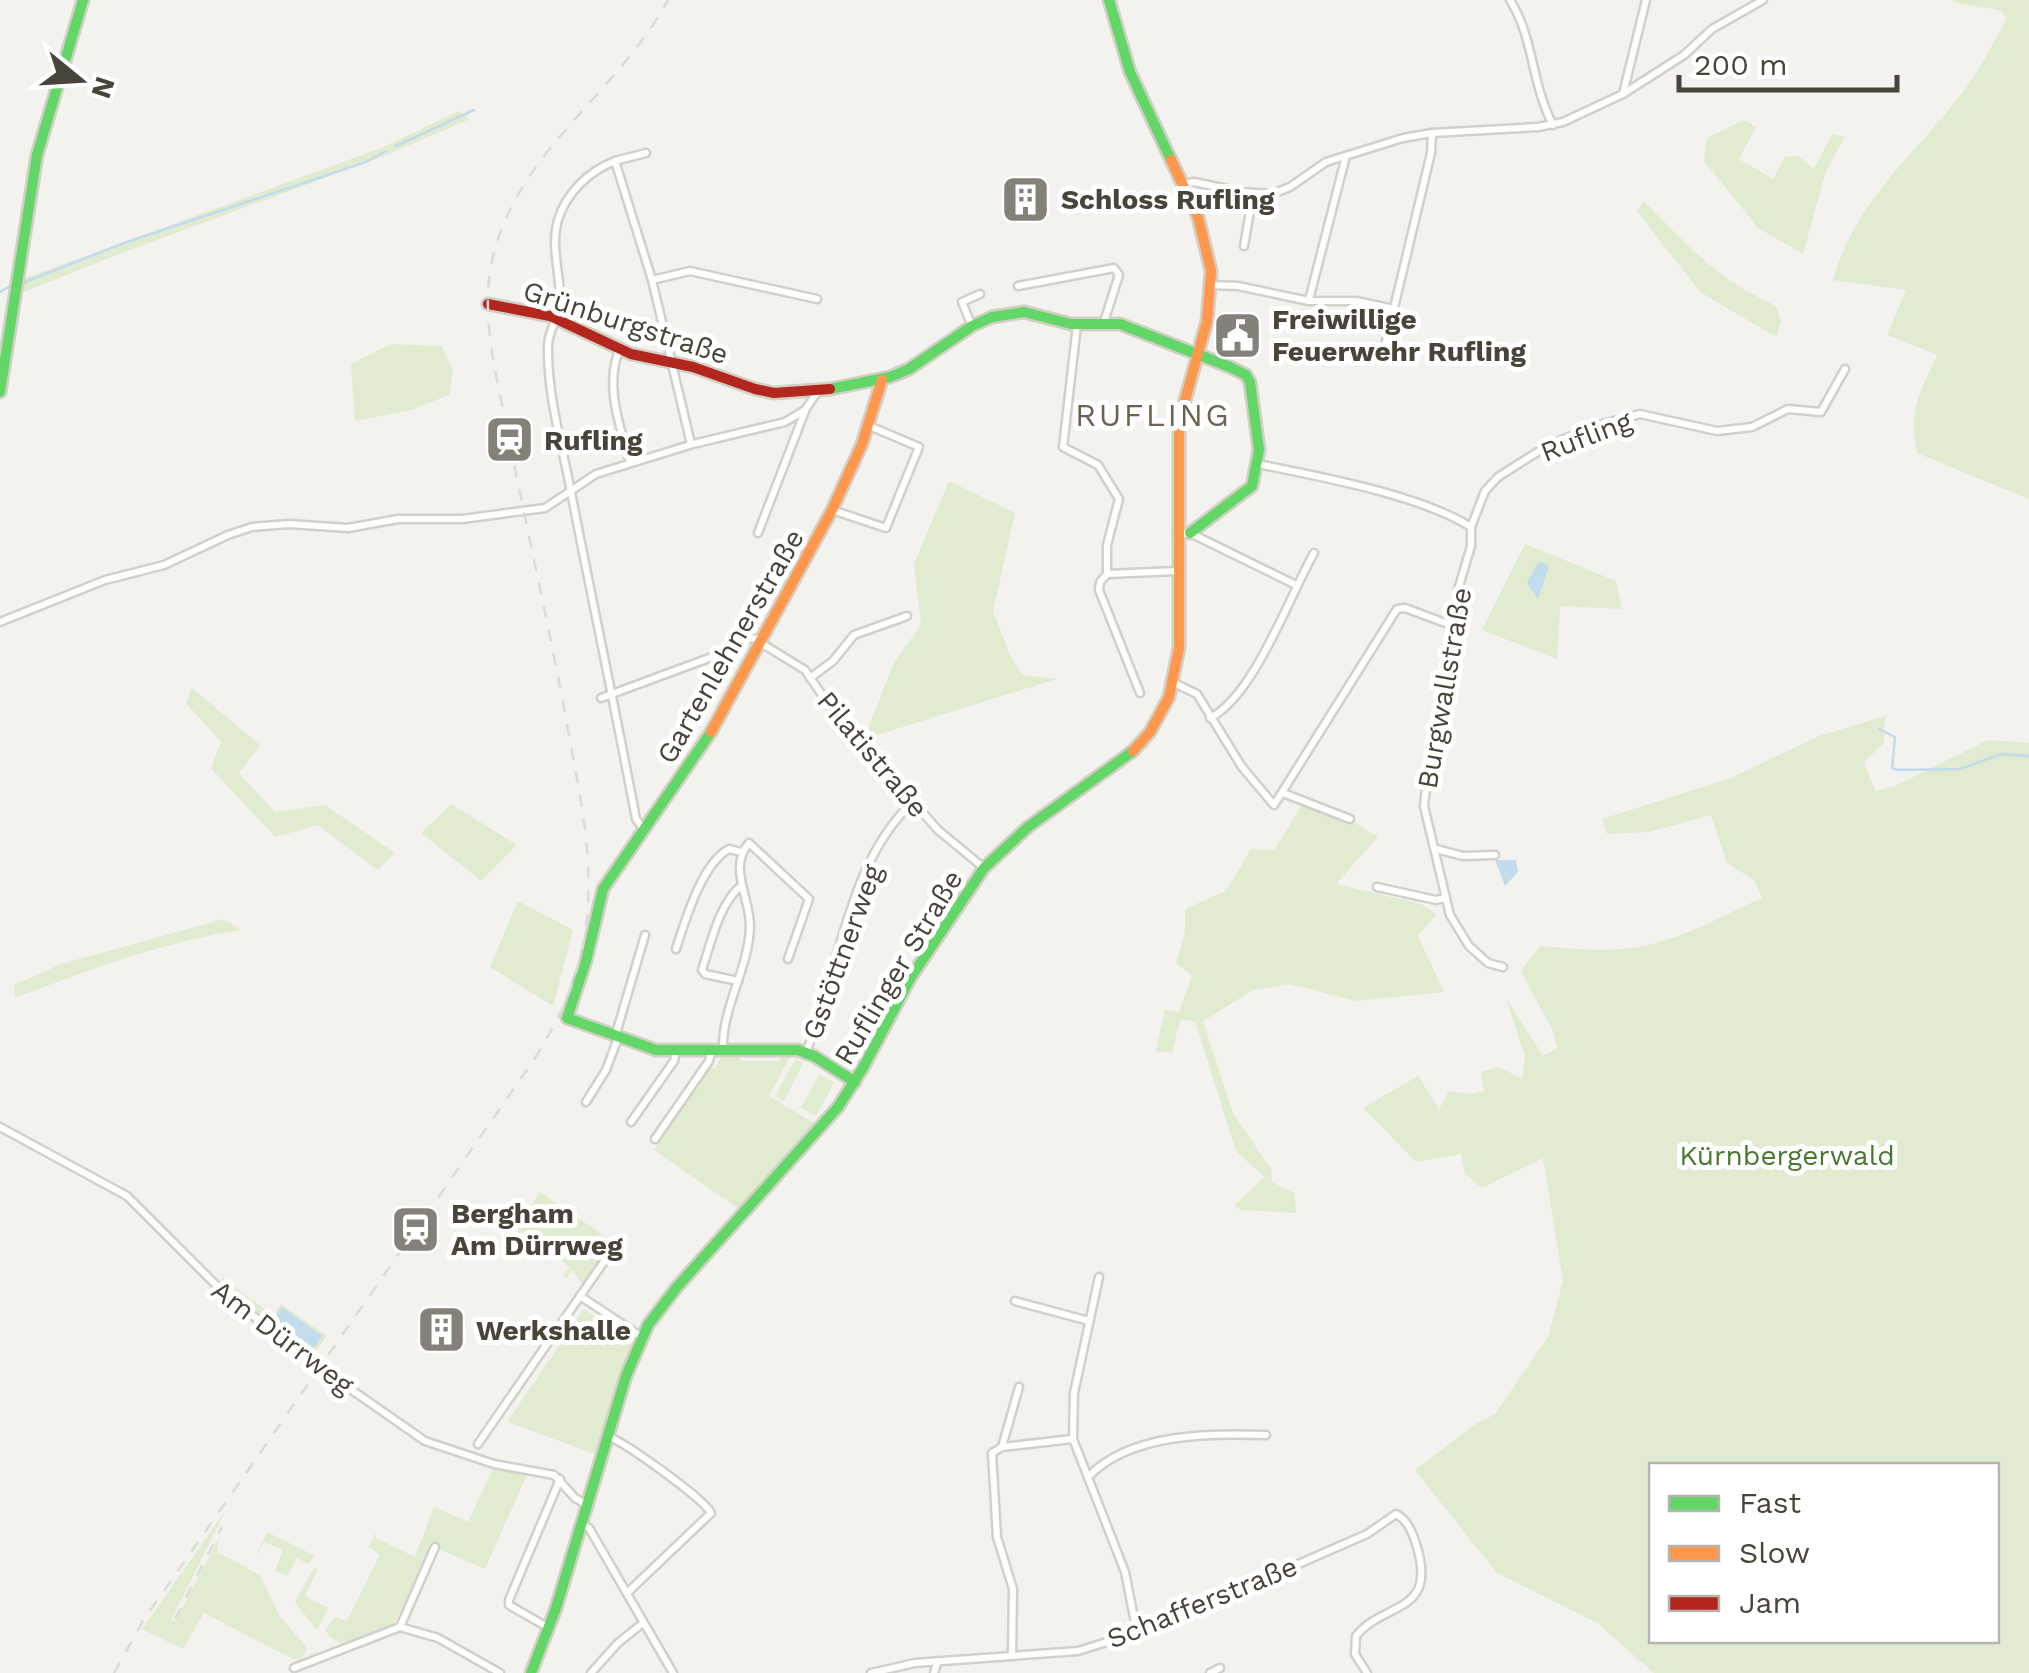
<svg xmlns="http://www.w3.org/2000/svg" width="2029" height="1673" font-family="'Work Sans',sans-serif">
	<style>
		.green { fill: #e0ebd0; fill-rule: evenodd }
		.water { fill: #c2dbed }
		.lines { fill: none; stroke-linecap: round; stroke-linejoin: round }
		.stream { stroke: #c2dbed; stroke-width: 2.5 }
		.street-casing { stroke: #d1d0cc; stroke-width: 11 }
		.fast-casing { stroke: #d2cfc5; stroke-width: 15 }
		.slow-casing { stroke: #d2cfc5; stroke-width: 15 }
		.jam-casing { stroke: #d2cfc5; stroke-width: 15 }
		.street { stroke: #fdfdfc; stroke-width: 6 }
		.fast { stroke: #63d668; stroke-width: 10 }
		.slow { stroke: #ff974d; stroke-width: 10 }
		.jam { stroke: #b3261e; stroke-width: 10 }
		.rail { stroke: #dbdbda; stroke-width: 2.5; stroke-dasharray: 12 12; stroke-linecap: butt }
		.labels { text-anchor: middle; stroke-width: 10; stroke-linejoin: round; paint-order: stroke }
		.poi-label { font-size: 28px; font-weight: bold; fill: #49443a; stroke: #fff; text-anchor: start }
		.street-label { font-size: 28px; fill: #49443a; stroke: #fff }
		.park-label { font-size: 28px; fill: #497830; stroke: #fff }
		.quarter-label { font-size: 32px; letter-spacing: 2.5px; fill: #6b6252; stroke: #fff }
	</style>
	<rect width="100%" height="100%" fill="#f3f2ee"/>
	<g class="green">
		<path d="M1953,0H2029V499L1917,453C1908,409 1920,393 1937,355L1887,335L1906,290L1833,280C1858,194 1919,153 1968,85C1983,65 1994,40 2007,18L1999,10L1956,3Z"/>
		<path d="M459,111L470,119L384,156L127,251L21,293L23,279L381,148Z"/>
		<path d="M1744,120L1756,127L1739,159L1773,179L1785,157L1798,156L1814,169L1832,134L1845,137L1826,171L1803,254L1758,228L1704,161L1707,138Z"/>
		<path d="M1644,201C1689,247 1717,279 1776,306L1781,322L1776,337L1700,292L1637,211Z"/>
		<path d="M391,344L442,346L453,372L449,395L411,410L355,421L351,364Z"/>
		<path d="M949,481L1015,513L993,611L1010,655L1022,675L1057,679L864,739L894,662L921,625L914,564Z"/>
		<path d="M1525,544L1616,581L1622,609L1560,606L1557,659L1482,630Z"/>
		<path d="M192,688L260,745L239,773L275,812L325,805L395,853L378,870L318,825L275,837L211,768L221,742L186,703Z"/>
		<path d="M1885,716L1884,743L1864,762L1875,791L1895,786L1988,740L2029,743V1673H1654L1597,1623L1497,1573L1415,1470L1474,1425L1495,1414L1548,1337L1563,1281L1543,1158L1482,1188L1465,1174L1461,1154L1416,1162L1363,1108L1418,1076L1439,1109L1449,1091L1470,1094L1484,1091L1481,1072L1499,1067L1522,1079L1525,1056L1506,998L1543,1056L1557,1048L1553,1031L1521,971L1540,946C1575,949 1609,953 1644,946C1684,938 1724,915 1762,898L1754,880L1727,863L1711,815L1649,832L1607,834L1602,819L1731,778L1819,736ZM1652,1466H1996V1640H1652Z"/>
		<path d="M451,804L517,845L481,881L421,833Z"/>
		<path d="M1302,805L1359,825L1378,837L1336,884L1421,904L1437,914L1418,936L1444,992L1356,1001L1290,984L1253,990L1203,1021L1233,1113L1271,1169L1272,1182L1294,1193L1296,1213L1241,1210L1234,1206L1264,1177L1236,1151L1195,1021L1180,1020L1172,1053L1156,1051L1165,1010L1179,1012L1192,976L1176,963L1185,933V909L1226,891L1251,849L1274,850Z"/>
		<path d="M518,901L573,930L553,1006L490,967Z"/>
		<path d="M224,919L241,930C162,942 89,970 15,998L14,985L61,964Z"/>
		<path d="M736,1055L742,1061H778L785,1055L790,1057L769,1096L817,1125L739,1209L654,1150L708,1066L715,1070L721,1056Z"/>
		<path d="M795,1059L803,1063L784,1101L775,1097Z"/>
		<path d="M820,1074L834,1083L816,1116L801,1107Z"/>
		<path d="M540,1192L613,1242L583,1285L572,1269L567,1278L563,1275L570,1267L522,1232L515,1237L519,1224Z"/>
		<path d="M222,1278L266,1310L262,1316H257L220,1287Z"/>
		<path d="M281,1304L327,1336L315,1352L318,1355L314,1360L269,1325Z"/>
		<path d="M584,1309L632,1340L595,1454L507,1422Z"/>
		<path d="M493,1469L528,1472L485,1569L432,1546L394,1624L345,1645L330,1637L325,1630L335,1617L347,1621L380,1554L368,1547L376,1533V1538L415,1557L434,1507L468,1522Z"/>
		<path d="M226,1510L171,1620L175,1621L220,1536L217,1552L260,1575L279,1615L307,1648L301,1660L293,1659L204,1613L183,1649L142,1629Z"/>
		<path d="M267,1532L315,1556L308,1564L297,1558L287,1576L275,1571L283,1550L264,1542L255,1559Z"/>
		<path d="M314,1568L318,1569L305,1596L328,1608L317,1630L295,1602Z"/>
	</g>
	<g class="water">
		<path d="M1542,562L1549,566L1538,599L1527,583L1537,564Z"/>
		<path d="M1495,860H1516L1518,872L1505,886Z"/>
		<path d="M282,1307L322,1336L314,1348L274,1318Z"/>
	</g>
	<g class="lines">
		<g class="stream">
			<path d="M396,146L474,110"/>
			<path d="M20,284L124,243L366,162L386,151"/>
			<path d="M0,292L12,285"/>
			<path d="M1533,459L1561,443"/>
			<path d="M1879,729L1895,737L1892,768L1898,770L1960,769L2001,754L2029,756"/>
		</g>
		<defs>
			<g id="street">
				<path d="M1510,0C1534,38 1531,83 1553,125"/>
				<path d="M1623,94L1646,0"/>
				<path d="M646,153L615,161L652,280L691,444"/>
				<path d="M615,161C589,171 566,193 558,220C550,248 561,275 560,303C559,319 548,330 548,346C547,396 563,448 572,497C593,605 616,712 636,819L644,830"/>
				<path d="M1184,184L1194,182L1241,192L1272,194L1290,187L1326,162L1403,138L1432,133L1538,127L1563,122L1623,94L1684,55L1712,29L1763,0"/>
				<path d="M1244,246L1253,194"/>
				<path d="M652,280L690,271L817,299"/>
				<path d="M1211,285L1238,286L1309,301H1356L1394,309"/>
				<path d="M1018,286L1114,268L1119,275L1104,322"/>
				<path d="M1309,300L1346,156"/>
				<path d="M1077,325L1063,447L1098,465L1119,499L1107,545V574L1177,571"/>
				<path d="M972,326L962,302L980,294"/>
				<path d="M620,349C604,383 620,428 630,462"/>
				<path d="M1382,358L1431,153L1432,133"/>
				<path d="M1258,464C1320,477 1418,494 1471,527L1485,491L1498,477L1547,446L1595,426L1640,414L1717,431L1752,427L1788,409L1821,412L1845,369"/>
				<path d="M832,510L886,528L919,447L867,425"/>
				<path d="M1471,527V546L1457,593L1454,640L1428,768L1424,806L1450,915L1469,946L1488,963L1503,967"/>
				<path d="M758,533L805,411"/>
				<path d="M1177,535L1190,533L1296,585"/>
				<path d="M1107,574L1100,582L1099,590L1140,693"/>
				<path d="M0,622L105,580L164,565L228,535L252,527L289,524L348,528L398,519H462L545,508L596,474L693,444L785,422L805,410L818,391"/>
				<path d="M761,643L805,670L848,733L882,766L938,830L984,868"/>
				<path d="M810,678L833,661L854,635L907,616"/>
				<path d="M1174,683L1197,694L1242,767L1274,805L1397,609L1405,608L1456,627"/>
				<path d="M601,698L720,654L747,638L763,639"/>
				<path d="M1210,718C1254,696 1289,597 1314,553"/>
				<path d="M1283,793L1350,819"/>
				<path d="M1436,849L1463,856L1495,855"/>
				<path d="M1377,887L1436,900L1445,898"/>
				<path d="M676,949C685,921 702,863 729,849L741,852"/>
				<path d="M738,981L705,974L702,970C711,943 719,903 742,885"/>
				<path d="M615,1037L645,935"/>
				<path d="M723,1049C722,1006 749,969 750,926C750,898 728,867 749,843L809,899L788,959"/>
				<path d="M806,1052C839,974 847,863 912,803"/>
				<path d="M586,1102L606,1070L618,1038"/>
				<path d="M631,1122L674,1061L676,1049"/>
				<path d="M0,1127L127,1196L226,1295L323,1370L425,1441L494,1464L554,1475L575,1498L587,1505"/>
				<path d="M655,1139L709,1061L712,1049"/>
				<path d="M1099,1277L1074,1393L1073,1439L1125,1572L1137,1633"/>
				<path d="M580,1296L642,1337"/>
				<path d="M1015,1301L1089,1321"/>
				<path d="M607,1436C625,1442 704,1499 711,1513L627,1593"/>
				<path d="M478,1444L614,1247"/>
				<path d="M1002,1447L1019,1387"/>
				<path d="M1088,1477C1130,1433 1209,1433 1266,1435"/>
				<path d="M582,1524L589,1528L673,1673"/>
				<path d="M400,1627L435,1547"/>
				<path d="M549,1628L509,1605V1600L560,1479"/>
				<path d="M1012,1656L1013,1589L997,1537L992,1453L1002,1447L1072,1439"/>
				<path d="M294,1668L400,1627L438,1638L500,1673"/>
				<path d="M591,1673L618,1643L643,1623"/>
				<path d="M871,1673L915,1663L1078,1651L1155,1627L1367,1534L1396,1514C1408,1520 1413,1534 1417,1547C1437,1615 1384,1601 1356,1636L1355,1654L1367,1673"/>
				<path d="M934,1673L938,1661"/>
				<path d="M1210,1673L1220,1668"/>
			</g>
			<g id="fast">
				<path d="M1109,0L1130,72L1171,160"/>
				<path d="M830,389L890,377L909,369L972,326L992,317L1024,312L1071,324H1120L1230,367L1246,375L1250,382L1259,450L1252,486L1190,533"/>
				<path d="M0,392L37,155L83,0"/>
				<path d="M711,732L603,889L586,961L567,1018L656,1050H798L814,1056L855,1082"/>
				<path d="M531,1673L556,1608L626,1376L648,1325L677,1287L838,1107L864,1066L911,977L984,868L1028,827L1133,751"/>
			</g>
			<g id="slow">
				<path d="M711,732L832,510L862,444L882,380"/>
				<path d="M1133,751L1150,732L1169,697L1179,648V422L1207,321L1211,271L1198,217L1171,160"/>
			</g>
			<path id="jam" d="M488,304L550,316L631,354L693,367L755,389L774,393L830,389"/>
		</defs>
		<use href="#street" class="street-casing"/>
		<use href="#fast" class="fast-casing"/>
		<use href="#slow" class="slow-casing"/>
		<use href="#jam" class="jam-casing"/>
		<use href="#street" class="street"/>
		<use href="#fast" class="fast"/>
		<use href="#slow" class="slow"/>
		<use href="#jam" class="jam"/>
		<g class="rail">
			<path d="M175,1619L222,1527"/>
			<path d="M114,1673L143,1621L531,1064C558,1023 578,981 585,932C596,864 580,797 568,730C550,630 527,532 508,433C497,378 480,318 492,261C515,153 618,93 668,0"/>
		</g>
	</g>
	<defs>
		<symbol id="building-square" viewBox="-11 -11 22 22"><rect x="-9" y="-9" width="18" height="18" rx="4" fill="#848179" stroke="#fff"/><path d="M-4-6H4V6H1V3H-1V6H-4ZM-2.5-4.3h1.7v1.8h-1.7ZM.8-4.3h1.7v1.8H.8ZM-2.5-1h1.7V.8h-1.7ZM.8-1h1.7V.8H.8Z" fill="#fff"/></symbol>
		<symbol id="civic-square" viewBox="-11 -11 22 22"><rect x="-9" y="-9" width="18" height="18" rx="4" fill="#848179" stroke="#fff"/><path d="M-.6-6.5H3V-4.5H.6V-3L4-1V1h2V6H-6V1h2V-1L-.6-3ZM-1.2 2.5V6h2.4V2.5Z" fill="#fff"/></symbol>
		<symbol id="station-square" viewBox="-11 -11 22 22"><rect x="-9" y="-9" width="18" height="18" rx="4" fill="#848179" stroke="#fff"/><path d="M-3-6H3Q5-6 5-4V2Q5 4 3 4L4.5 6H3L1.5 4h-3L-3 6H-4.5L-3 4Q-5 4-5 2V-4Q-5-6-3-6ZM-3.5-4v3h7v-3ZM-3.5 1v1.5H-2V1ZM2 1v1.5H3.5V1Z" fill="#fff"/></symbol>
	</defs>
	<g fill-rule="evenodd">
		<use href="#building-square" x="998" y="172" width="55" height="55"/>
		<use href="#civic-square" x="1210" y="308" width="55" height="55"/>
		<use href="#station-square" x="482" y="412" width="55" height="55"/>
		<use href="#station-square" x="388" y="1202" width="55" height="55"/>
		<use href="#building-square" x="414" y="1302" width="55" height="55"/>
	</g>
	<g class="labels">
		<g class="poi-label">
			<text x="1061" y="209">Schloss Rufling</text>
			<text x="1272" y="329">Freiwillige<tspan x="1272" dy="32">Feuerwehr Rufling</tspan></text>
			<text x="544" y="450">Rufling</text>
			<text x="451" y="1223">Bergham<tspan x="451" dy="32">Am Dürrweg</tspan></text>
			<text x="476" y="1340">Werkshalle</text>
		</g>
		<g class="street-label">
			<text transform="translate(626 322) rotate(18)" y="10">Grünburgstraße</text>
			<text transform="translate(1586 436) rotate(-21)" y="10">Rufling</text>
			<text transform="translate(730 646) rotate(-60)" y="10">Gartenlehnerstraße</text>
			<text transform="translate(1444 688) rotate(-80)" y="10">Burgwallstraße</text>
			<text transform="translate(873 754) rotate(50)" y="10">Pilatistraße</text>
			<text transform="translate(842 952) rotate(-70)" y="10">Gstöttnerweg</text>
			<text transform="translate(898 967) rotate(-59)" y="10">Ruflinger Straße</text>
			<text transform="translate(283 1337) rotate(37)" y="10">Am Dürrweg</text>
			<text transform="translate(1202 1602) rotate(-22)" y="10">Schafferstraße</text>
		</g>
		<g class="park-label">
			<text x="1787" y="1165">Kürnbergerwald</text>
		</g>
		<g class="quarter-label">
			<text x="1153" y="426">RUFLING</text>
		</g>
	</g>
	<rect x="1649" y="1463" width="350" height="180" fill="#ffffff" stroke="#b6b4b0" stroke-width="2.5"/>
	<rect x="1669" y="1496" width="50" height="15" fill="#63d668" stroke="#b6b4b0" stroke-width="2.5"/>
	<text x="1739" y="1513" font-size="30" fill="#49443a">Fast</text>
	<rect x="1669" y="1546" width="50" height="15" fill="#ff974d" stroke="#b6b4b0" stroke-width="2.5"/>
	<text x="1739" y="1563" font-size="30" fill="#49443a">Slow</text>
	<rect x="1669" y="1596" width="50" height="15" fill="#b3261e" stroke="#b6b4b0" stroke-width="2.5"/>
	<text x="1739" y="1613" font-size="30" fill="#49443a">Jam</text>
	<g transform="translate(80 80) rotate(108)" stroke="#ffffff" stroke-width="8" paint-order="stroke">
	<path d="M0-8L18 38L0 25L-18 38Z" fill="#49443a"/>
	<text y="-15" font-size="28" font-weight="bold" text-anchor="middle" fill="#49443a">N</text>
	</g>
	<path d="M1679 75v15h218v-15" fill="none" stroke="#49443a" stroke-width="5"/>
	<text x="1694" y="75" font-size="30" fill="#49443a" stroke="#ffffff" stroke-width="8" paint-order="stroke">200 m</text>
</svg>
